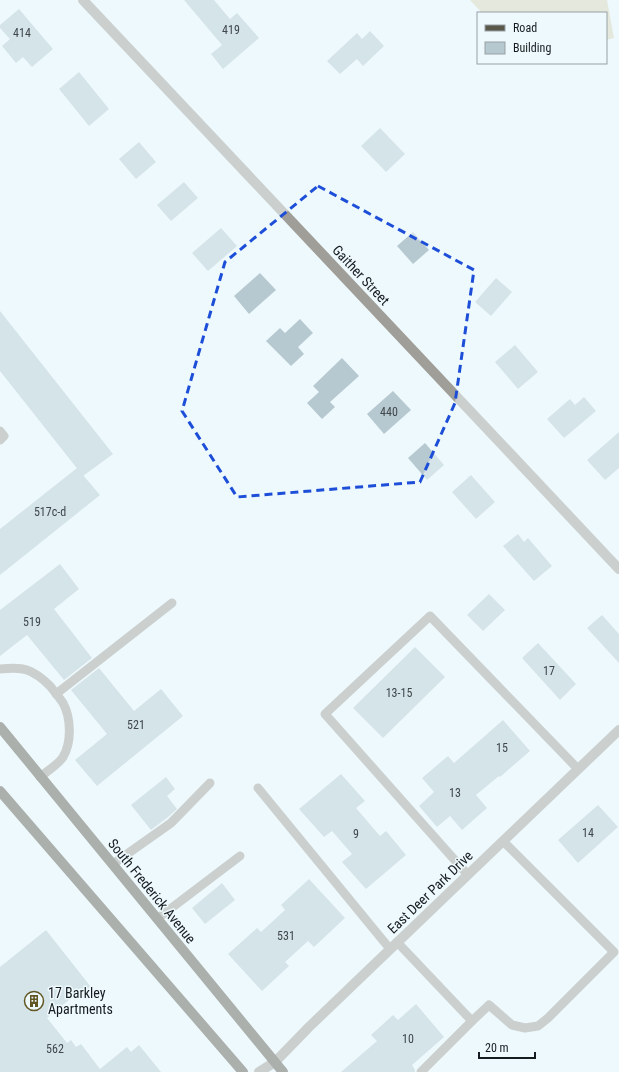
<svg xmlns="http://www.w3.org/2000/svg" width="619" height="1072" font-family="'Roboto Condensed',sans-serif">
	<style>
		.green { fill: #d8d2b7 }
		.building { fill: #b7c9d0 }
		.lines { fill: none; stroke-linecap: round; stroke-linejoin: round }
		.service { stroke: #a09e98; stroke-width: 9 }
		.minor { stroke: #a09e98; stroke-width: 10 }
		.tertiary { stroke: #a09e98; stroke-width: 10 }
		.primary { stroke: #5a574b; stroke-width: 10 }
		.marked { fill: none; stroke: #1d4ed8; stroke-width: 3; stroke-dasharray: 8 5; stroke-linejoin: round }
		.labels { text-anchor: middle; stroke-width: 3; stroke-linejoin: round; paint-order: stroke }
		.number-label { font-size: 12px; fill: #3e464a }
		.street-label { font-size: 14px; fill: #151b1e; stroke: #eef9fd }
		.poi-label { font-size: 14px; fill: #151b1e; stroke: #eef9fd; text-anchor: start }
	</style>
	<rect width="100%" height="100%" fill="#eef9fd"/>
	<path class="green" d="M470,0H607L614,38L606,40V13H482Z"/>
	<g class="building">
		<path d="M184,0H214L230,19L237,13L259,38L223,69L211,54L222,45Z"/>
		<path d="M19,9L53,49L32,67L23,57L16,63L2,46L10,39L0,28V25Z"/>
		<path d="M370,31L384,46L363,66L357,59L340,74L327,61L357,33L362,39Z"/>
		<path d="M79,72L109,109L89,126L59,89Z"/>
		<path d="M380,128L405,154L386,172L361,146Z"/>
		<path d="M139,142L156,162L136,179L119,159Z"/>
		<path d="M184,182L198,198L171,221L157,205Z"/>
		<path d="M221,228L237,246L208,271L192,253Z"/>
		<path d="M413,232L429,250L413,264L397,246Z"/>
		<path d="M260,273L276,290L249,314L234,296Z"/>
		<path d="M496,278L512,292L491,316L475,302Z"/>
		<path d="M0,311L113,454L83,476L0,371Z"/>
		<path d="M300,319L313,333L298,347L304,354L291,366L266,341L280,328L285,333Z"/>
		<path d="M515,345L538,372L518,389L495,362Z"/>
		<path d="M342,358L359,376L330,402L335,407L322,419L307,403L319,392L313,386Z"/>
		<path d="M393,391L411,410L384,434L367,414Z"/>
		<path d="M584,397L596,411L564,438L547,419L570,399L575,405Z"/>
		<path d="M619,432V468L605,480L587,460Z"/>
		<path d="M425,443L444,465L427,480L408,458Z"/>
		<path d="M77,468L100,495L0,575V529Z"/>
		<path d="M471,475L495,502L476,519L452,492Z"/>
		<path d="M518,534L524,542L528,538L552,566L534,581L503,546Z"/>
		<path d="M60,564L79,589L54,609L92,658L64,680L27,635L0,656V610Z"/>
		<path d="M489,594L505,610L483,631L467,615Z"/>
		<path d="M602,615L619,634V663L587,628Z"/>
		<path d="M538,643L576,684L560,700L522,658Z"/>
		<path d="M415,647L445,677L383,738L353,708Z"/>
		<path d="M99,668L134,711L161,689L183,716L97,786L75,760L107,734L71,690Z"/>
		<path d="M503,720L530,751L500,777L499,776L476,795L487,808L462,830L450,816L437,827L419,806L434,792L422,778L448,756L454,763Z"/>
		<path d="M341,774L365,801L356,808L380,836L386,831L406,855L366,889L342,862L352,854L332,831L324,837L299,809Z"/>
		<path d="M166,777L175,789L167,796L177,809L168,817L151,830L131,805Z"/>
		<path d="M598,805L618,827L578,863L558,840Z"/>
		<path d="M309,879L345,918L314,947L308,941L285,962L289,966L262,991L228,954L257,928L261,932L285,910L281,905Z"/>
		<path d="M222,883L235,900L205,924L192,908Z"/>
		<path d="M46,930L91,987L77,997L75,995L47,1018L67,1043L71,1040L76,1047L81,1044L100,1069L127,1047L131,1052L139,1045L161,1072H0V967Z"/>
		<path d="M416,1004L444,1037L412,1065L415,1070V1072H341L377,1041L371,1035L393,1015L398,1020Z"/>
	</g>
	<g class="lines">
		<g class="service">
			<path d="M0,431L4,436L0,440"/>
			<path d="M0,669C9,668 19,667 27,670C36,673 44,680 50,686C54,691 59,697 63,703C71,718 72,742 63,757C60,763 46,772 40,777"/>
			<path d="M56,694L172,603"/>
			<path d="M258,788L390,949"/>
			<path d="M113,864L171,823L210,783"/>
			<path d="M468,875L325,714L430,616L578,769"/>
			<path d="M157,919L240,856"/>
			<path d="M397,942L472,1021L489,1005L512,1025L525,1028L538,1026L548,1018L614,952L503,841"/>
			<path d="M421,1072L472,1021"/>
		</g>
		<path class="minor" d="M83,0L619,569"/>
		<path class="tertiary" d="M259,1072L275,1062L309,1027L619,730"/>
		<g class="primary">
			<path d="M0,727L283,1072"/>
			<path d="M0,791L243,1072"/>
		</g>
	</g>
	<path d="M0 0H619V1072H0ZM318,186L474,270L455,403L420,482L237,497L182,411L225,262Z" fill="#eef9fd" fill-opacity=".55" fill-rule="evenodd"/>
	<path class="marked" d="M318,186L474,270L455,403L420,482L237,497L182,411L225,262Z"/>
	<defs>
		<symbol id="building-ring" viewBox="-11 -11 22 22"><circle r="9.5" fill="#eef9fd" stroke="#625723" stroke-width="1.5"/><path d="M-4-6H4V6H1V3H-1V6H-4ZM-2.5-4.3h1.7v1.8h-1.7ZM.8-4.3h1.7v1.8H.8ZM-2.5-1h1.7V.8h-1.7ZM.8-1h1.7V.8H.8Z" fill="#625723"/></symbol>
	</defs>
	<g fill-rule="evenodd">
		<use href="#building-ring" x="23" y="990" width="22" height="22"/>
	</g>
	<g class="labels">
		<g class="number-label">
			<text x="231" y="34">419</text>
			<text x="22" y="37">414</text>
			<text x="389" y="416">440</text>
			<text x="50" y="516">517c-d</text>
			<text x="32" y="626">519</text>
			<text x="549" y="675">17</text>
			<text x="399" y="697">13-15</text>
			<text x="136" y="729">521</text>
			<text x="502" y="752">15</text>
			<text x="455" y="797">13</text>
			<text x="588" y="837">14</text>
			<text x="356" y="838">9</text>
			<text x="286" y="940">531</text>
			<text x="408" y="1043">10</text>
			<text x="55" y="1053">562</text>
		</g>
		<g class="street-label">
			<text transform="translate(361 275) rotate(47)" y="5">Gaither Street</text>
			<text transform="translate(152 891) rotate(51)" y="5">South Frederick Avenue</text>
			<text transform="translate(430 892) rotate(-44)" y="5">East Deer Park Drive</text>
		</g>
		<g class="poi-label">
			<text x="48" y="998">17 Barkley<tspan x="48" dy="16">Apartments</tspan></text>
		</g>
	</g>
	<rect x="477" y="12" width="130" height="52" fill="#eef9fd" stroke="#97a0a4"/>
	<rect x="485" y="25" width="20" height="6" fill="#5a574b" stroke="#97a0a4"/>
	<text x="513" y="32" font-size="12" fill="#151b1e">Road</text>
	<rect x="485" y="42" width="20" height="12" fill="#b7c9d0" stroke="#97a0a4"/>
	<text x="513" y="52" font-size="12" fill="#151b1e">Building</text>
	<path d="M479 1052v6h56v-6" fill="none" stroke="#151b1e" stroke-width="2"/>
	<text x="485" y="1052" font-size="12" fill="#151b1e" stroke="#eef9fd" stroke-width="3" paint-order="stroke">20 m</text>
</svg>
